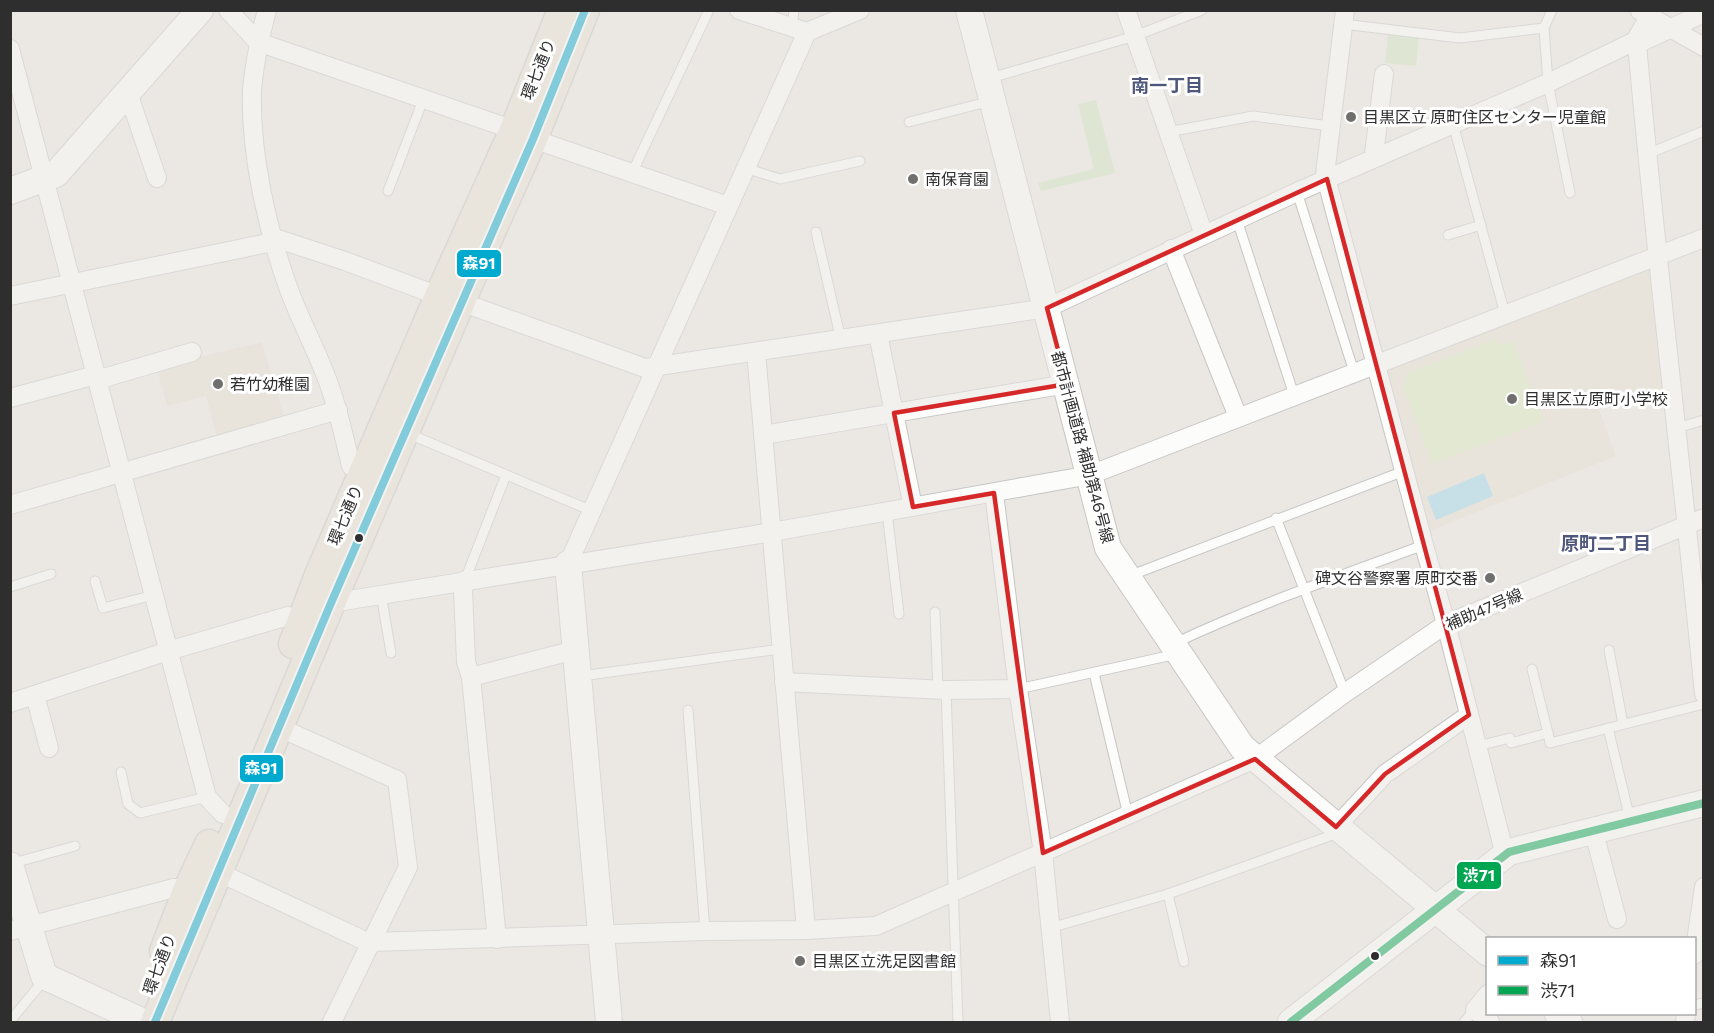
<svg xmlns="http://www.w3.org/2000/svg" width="1714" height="1033" font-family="Commissioner,'Noto Sans JP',sans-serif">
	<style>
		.education { fill: #e5dfd3 }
		.green { fill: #cee5bf }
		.pitch { fill: #d8e8bd }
		.water { fill: #9cd5e8 }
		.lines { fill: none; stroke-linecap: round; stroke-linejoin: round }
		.lane-casing { stroke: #c7c6c6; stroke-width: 11 }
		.street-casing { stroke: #c7c6c6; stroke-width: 20 }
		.secondary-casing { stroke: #c7c6c6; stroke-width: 28 }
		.primary-casing { stroke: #c6c5c4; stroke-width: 31 }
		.lane { stroke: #fcfcfb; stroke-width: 9 }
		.street { stroke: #fcfcfb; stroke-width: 18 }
		.secondary { stroke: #fcfcfb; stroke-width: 26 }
		.primary { stroke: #e7e3d6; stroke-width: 28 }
		.bus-1-casing { stroke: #fff; stroke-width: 12 }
		.bus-2-casing { stroke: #fff; stroke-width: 12 }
		.bus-1 { stroke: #00a9ce; stroke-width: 8 }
		.bus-2 { stroke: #00a651; stroke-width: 8 }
		.marked { fill: none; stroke: #d62828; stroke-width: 4.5; stroke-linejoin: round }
		.poi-dot { fill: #706f6e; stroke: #fff; stroke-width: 2 }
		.bus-dot { fill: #2e2e2e; stroke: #fff; stroke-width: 2 }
		.labels { text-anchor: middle; stroke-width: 6; stroke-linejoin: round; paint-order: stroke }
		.street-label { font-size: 16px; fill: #2e2e2e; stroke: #fff }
		.poi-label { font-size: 16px; fill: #2e2e2e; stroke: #fff; text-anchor: start }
		.neighbourhood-label { font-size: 18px; font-weight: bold; fill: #4f577d; stroke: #fff }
		.line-badge { stroke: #fff; stroke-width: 2 }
		.badge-label { font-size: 16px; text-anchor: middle; font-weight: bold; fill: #fff }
	</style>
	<rect width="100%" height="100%" fill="#ebe8e4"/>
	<g class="education">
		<path d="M1647,266L1653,268L1665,389L1599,409L1616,456L1427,532L1384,370Z"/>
		<path d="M262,342L285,420L217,438L206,396L167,406L158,373L163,371L161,366Z"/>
	</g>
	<g class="green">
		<path d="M1388,34L1419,38L1416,66L1385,63Z"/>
		<path d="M1096,100L1115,173L1041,191L1038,183L1094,169L1078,104Z"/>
	</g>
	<path class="pitch" d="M1496,339L1499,346L1513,341L1544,421L1432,464L1403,386L1408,373Z"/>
	<path class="water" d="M1484,473L1493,496L1436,520L1427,497Z"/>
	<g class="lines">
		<defs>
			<g id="lane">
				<path d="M1552,10L1544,28L1548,83L1570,193"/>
				<path d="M1343,24L1460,38L1544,28"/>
				<path d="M792,28L794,10"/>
				<path d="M987,79L1135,36L1202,10"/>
				<path d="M909,122L991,101"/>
				<path d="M1453,124L1505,314"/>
				<path d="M1168,132L1253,116L1330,126"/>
				<path d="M1647,154L1704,131"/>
				<path d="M745,168L780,179L860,161"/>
				<path d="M632,173L709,10"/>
				<path d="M388,191L423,100"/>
				<path d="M1297,192L1354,372"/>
				<path d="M1237,220L1294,395"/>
				<path d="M816,232L841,340"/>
				<path d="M1448,235L1481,225"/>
				<path d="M1677,428L1704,420"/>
				<path d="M409,434L592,511"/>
				<path d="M887,512L899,614"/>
				<path d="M1276,518L1345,693"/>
				<path d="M1129,576L1404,471"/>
				<path d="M465,580L506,475"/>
				<path d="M95,581L103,608L154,595"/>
				<path d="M10,587L51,574"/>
				<path d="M381,594L391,653"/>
				<path d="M935,612L938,690"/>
				<path d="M1175,643C1256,605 1339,576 1424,545"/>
				<path d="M1609,650L1623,724"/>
				<path d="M1094,673L1128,815"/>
				<path d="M581,676L781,649"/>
				<path d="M1018,689L1177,654"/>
				<path d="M946,690L958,1021"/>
				<path d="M688,710L705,931"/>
				<path d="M1608,728L1630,819"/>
				<path d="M1548,733L1550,743L1704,704"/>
				<path d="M1478,746L1510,738L1511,743L1548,733L1532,669"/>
				<path d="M121,772L128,804L140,813L207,797"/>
				<path d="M10,864L75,846"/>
				<path d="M1168,894L1184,962"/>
				<path d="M1050,928L1168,894L1338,833"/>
				<path d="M1694,1005L1704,1003"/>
				<path d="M10,1021L45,979"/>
				<path d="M1464,1022L1475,1010"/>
			</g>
			<g id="street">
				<path d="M228,10L258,42L514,130"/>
				<path d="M267,10C260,37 254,64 252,91C250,153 267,228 288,287C299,318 315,347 327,379C338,407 344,437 351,466L362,475"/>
				<path d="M739,10L807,32L860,10"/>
				<path d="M1126,10L1204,235"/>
				<path d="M1345,10L1325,174L1424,545L1446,624L1505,855"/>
				<path d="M1640,11L1704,47"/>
				<path d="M1635,41L1637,44C1656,261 1683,477 1704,694"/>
				<path d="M1637,44L1704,13"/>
				<path d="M10,49L207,797L223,814"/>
				<path d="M128,93L157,178"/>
				<path d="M533,139L728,206"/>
				<path d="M1375,158L1374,154L1384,74"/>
				<path d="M1171,249L1238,417"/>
				<path d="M10,296L273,242L278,239L345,261L439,296"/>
				<path d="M461,302L645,368L1047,308L1297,192L1548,83L1635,41L1649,17"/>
				<path d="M878,334L913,507"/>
				<path d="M756,352L806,930"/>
				<path d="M97,380L192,352"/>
				<path d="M10,398L96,375"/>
				<path d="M763,435L1067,384"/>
				<path d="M994,493L1018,689L1043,853L1060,1022"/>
				<path d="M10,505L338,410"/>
				<path d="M568,564L807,32"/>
				<path d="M465,580L463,591L466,662L471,677L497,939"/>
				<path d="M331,603L772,532L1090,475L1704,238"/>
				<path d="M471,677L575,650"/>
				<path d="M784,682L946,690L1018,689"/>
				<path d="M35,695L49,748"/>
				<path d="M10,703L168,651L288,616L302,623"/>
				<path d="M278,727L397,780L408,867L332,1022"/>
				<path d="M1336,827L1385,774L1469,715"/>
				<path d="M1593,829L1617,919"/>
				<path d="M218,872L363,940L372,942L705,931L806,930L876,926L1255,759L1345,693L1446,624L1704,518"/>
				<path d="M10,931L174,888L187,891"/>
				<path d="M1694,955L1704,887"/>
				<path d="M1488,994L1475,1010L1490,1022"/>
				<path d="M1685,1022L1686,1014"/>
			</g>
			<g id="secondary">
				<path d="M969,10L1108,548L1242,747L1488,953"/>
				<path d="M10,191L56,174L200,10"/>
				<path d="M568,564L609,1022"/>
				<path d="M10,865L44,976L137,1019"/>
				<path d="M1558,1014L1569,1022"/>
				<path d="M1291,1022L1509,852L1704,803"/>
			</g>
			<g id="primary">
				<path d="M293,644L319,575L439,296L514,130L562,10"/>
				<path d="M164,951L187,891L209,844"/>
				<path d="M155,1022L331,603L494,225L533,139L585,10"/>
			</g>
		</defs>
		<use href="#lane" class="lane-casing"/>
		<use href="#street" class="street-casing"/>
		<use href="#secondary" class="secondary-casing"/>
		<use href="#primary" class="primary-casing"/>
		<use href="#lane" class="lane"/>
		<use href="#street" class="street"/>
		<use href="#secondary" class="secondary"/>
		<use href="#primary" class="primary"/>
		<defs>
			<path id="bus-1" d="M155,1022L331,603L533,139L585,10"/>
			<path id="bus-2" d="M1291,1022L1509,852L1704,803"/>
		</defs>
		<use href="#bus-1" class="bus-1-casing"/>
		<use href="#bus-2" class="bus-2-casing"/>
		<use href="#bus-1" class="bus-1"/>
		<use href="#bus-2" class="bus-2"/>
	</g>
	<path d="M0 0H1714V1033H0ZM1327,179L1469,715L1385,774L1336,827L1255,759L1043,853L994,493L913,507L894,413L1067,384L1047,308Z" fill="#ebe8e4" fill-opacity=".55" fill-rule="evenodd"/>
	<path class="marked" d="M1327,179L1469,715L1385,774L1336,827L1255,759L1043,853L994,493L913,507L894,413L1067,384L1047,308Z"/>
	<g class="poi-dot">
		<circle cx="1351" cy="117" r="6"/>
		<circle cx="913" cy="179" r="6"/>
		<circle cx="218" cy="384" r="6"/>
		<circle cx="1512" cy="399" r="6"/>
		<circle cx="1490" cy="578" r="6"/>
		<circle cx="800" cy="961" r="6"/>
	</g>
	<g class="bus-dot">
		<circle cx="359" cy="538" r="5"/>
		<circle cx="1375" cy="956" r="5"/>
	</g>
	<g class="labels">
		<g class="street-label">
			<text transform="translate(538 69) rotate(-68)" y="6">環七通り</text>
			<text transform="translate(1083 447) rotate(75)" y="6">都市計画道路 補助第46号線</text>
			<text transform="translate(345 515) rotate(-67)" y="6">環七通り</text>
			<text transform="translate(1484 609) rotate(-23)" y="6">補助47号線</text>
			<text transform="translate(159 964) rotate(-69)" y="6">環七通り</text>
		</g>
		<g class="poi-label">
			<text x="1363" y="123">目黒区立 原町住区センター児童館</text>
			<text x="925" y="185">南保育園</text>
			<text x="230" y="390">若竹幼稚園</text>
			<text x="1524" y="405">目黒区立原町小学校</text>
			<text x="1478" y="584" text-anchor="end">碑文谷警察署 原町交番</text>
			<text x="812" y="967">目黒区立洗足図書館</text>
		</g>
		<g class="neighbourhood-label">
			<text x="1167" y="92">南一丁目</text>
			<text x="1606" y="550">原町二丁目</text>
		</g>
	</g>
	<g class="line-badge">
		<rect x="456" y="249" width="46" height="29" rx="6" fill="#00a9ce"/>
		<rect x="239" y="754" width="45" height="29" rx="6" fill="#00a9ce"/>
		<rect x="1456" y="861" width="46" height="29" rx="6" fill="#00a651"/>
	</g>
	<g class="badge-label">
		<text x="479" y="269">森91</text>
		<text x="261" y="774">森91</text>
		<text x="1479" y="881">渋71</text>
	</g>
	<rect width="1714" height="1033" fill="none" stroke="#2e2e2e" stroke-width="24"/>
	<rect x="1486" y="937" width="210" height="78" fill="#ffffff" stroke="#ababab" stroke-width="1.5"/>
	<rect x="1498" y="956" width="30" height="9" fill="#00a9ce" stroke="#ababab" stroke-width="1.5"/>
	<text x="1540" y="967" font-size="18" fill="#2e2e2e">森91</text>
	<rect x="1498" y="986" width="30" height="9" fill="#00a651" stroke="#ababab" stroke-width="1.5"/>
	<text x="1540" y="997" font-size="18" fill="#2e2e2e">渋71</text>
</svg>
